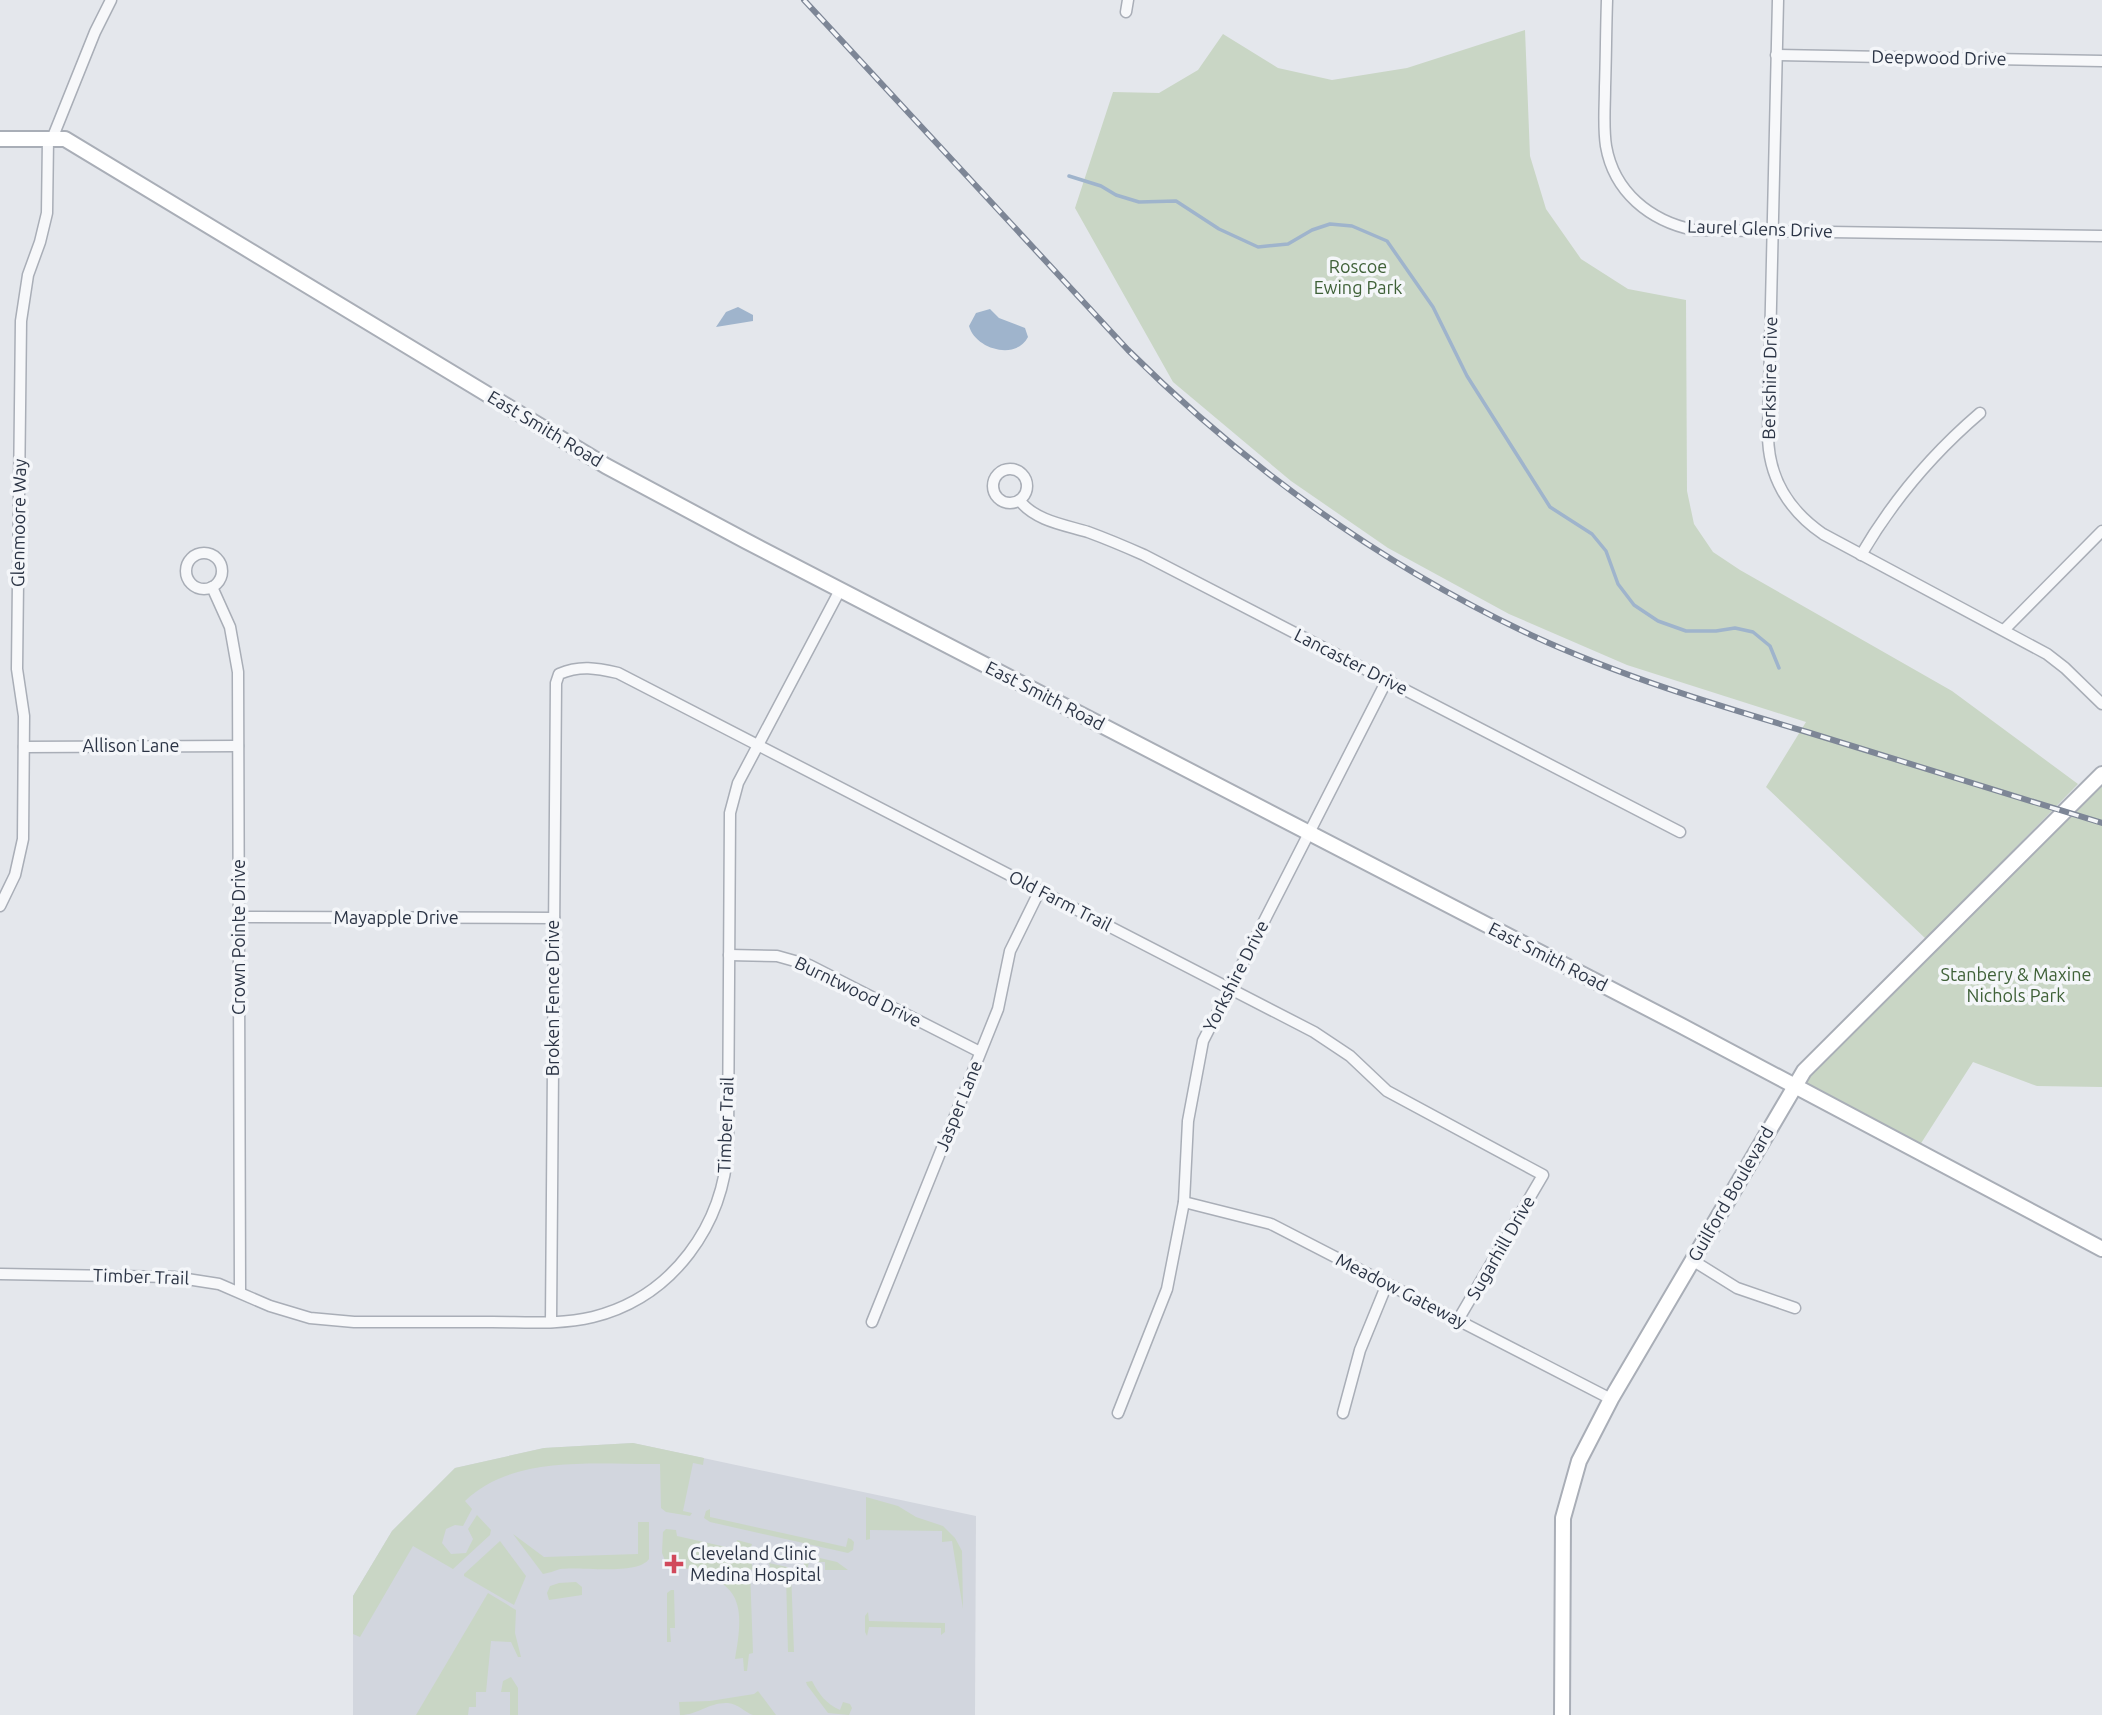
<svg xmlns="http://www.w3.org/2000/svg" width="2102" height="1715" font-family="Ubuntu,sans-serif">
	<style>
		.built { fill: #d2d6de }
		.green { fill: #c9d6c5 }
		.water { fill: #9fb4cc }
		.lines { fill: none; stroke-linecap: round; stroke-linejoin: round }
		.stream { stroke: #9fb4cc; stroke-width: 3.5 }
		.street-casing { stroke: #a9aeb7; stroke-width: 13 }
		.secondary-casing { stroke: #a9aeb7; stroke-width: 18 }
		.street { stroke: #f7f8fa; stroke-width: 10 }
		.secondary { stroke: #fff; stroke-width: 14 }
		.rail-casing { stroke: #7d8696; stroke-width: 6 }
		.rail { stroke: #f4f6f9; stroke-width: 3.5; stroke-dasharray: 10; stroke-linecap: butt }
		.poi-dot { fill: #d1495b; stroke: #f4f6f9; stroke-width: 2.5 }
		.labels { text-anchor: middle; stroke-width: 7; stroke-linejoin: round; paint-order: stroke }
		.street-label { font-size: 18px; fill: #2b3445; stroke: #f4f6f9 }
		.park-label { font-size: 18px; fill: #3f6138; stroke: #f4f6f9 }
		.poi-label { font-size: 18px; fill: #2b3445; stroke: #f4f6f9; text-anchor: start }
	</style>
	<rect width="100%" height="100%" fill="#e4e7ec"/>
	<path class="built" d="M633,1443L976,1516L975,1715H353V1596L392,1531L455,1468L544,1448Z"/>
	<g class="green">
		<path d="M1525,30L1530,156L1546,209L1581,259L1628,289L1686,300L1687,491L1694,524L1713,552L1740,570L1952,691L2078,784L1926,939L1766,787L1806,722L1627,665L1509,614L1388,548L1291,481L1173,382L1075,208L1113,92L1159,93L1198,70L1223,34L1278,68L1332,80L1407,68Z"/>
		<path d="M2102,782V1087L2037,1086L1973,1062L1918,1148L1798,1084Z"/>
		<path d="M633,1443L704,1458L703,1465L693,1463L683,1511L692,1513L690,1516L666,1512L661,1508L660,1464C596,1465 513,1454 465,1501L472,1509L463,1526L455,1525L446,1529L442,1543L451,1554L466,1553L473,1539L468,1529L477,1515L491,1530L490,1535L453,1569L413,1546L360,1637L353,1634V1596L392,1531L455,1468L544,1448Z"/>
		<path d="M866,1497L898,1506L916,1517L943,1526L955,1538L962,1551L963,1609L952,1541L942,1542V1531L870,1530V1539L866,1540Z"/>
		<path d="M710,1509V1517L846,1547L848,1538L851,1539L854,1542L853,1550L848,1553L710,1522L704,1518L706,1511Z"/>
		<path d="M638,1522H649V1559C637,1576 580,1566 560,1569C554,1571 549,1573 543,1574L513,1534L544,1557L638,1554Z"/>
		<path d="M666,1529L676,1530L677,1536L735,1549L737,1540L752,1544L751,1547L741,1548L742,1560L751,1561L753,1569L750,1570L753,1653L749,1654L747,1671H744L743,1658L735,1659C749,1588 731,1580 666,1563L662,1553L663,1532Z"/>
		<path d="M500,1541L526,1576L514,1605L464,1576V1574Z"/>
		<path d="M807,1555L837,1562L848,1570H825V1562H809L807,1571L804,1568V1558Z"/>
		<path d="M769,1563L787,1567L791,1571L794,1652H788L786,1576H782V1571H771Z"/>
		<path d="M576,1582L582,1587V1595L549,1600L547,1593L550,1586L559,1583Z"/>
		<path d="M671,1590H674L675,1628H670L671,1642H667V1593Z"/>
		<path d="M488,1593L516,1610L515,1633L521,1657H518L511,1642L491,1641L486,1692H476V1707H469L468,1715H416Z"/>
		<path d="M868,1612L869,1621L945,1623V1632L941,1635V1628L869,1627L867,1636L865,1632V1616Z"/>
		<path d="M511,1677L518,1688V1715H510V1692H501L503,1681Z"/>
		<path d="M812,1681C819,1694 826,1704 840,1710L843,1702L850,1704L852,1708L849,1715L828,1713L807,1685L806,1682Z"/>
		<path d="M758,1691L776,1715C769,1715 759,1715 753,1715C744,1712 739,1704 728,1703C709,1702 698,1715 680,1715L679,1702L710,1701L754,1694Z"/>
	</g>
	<g class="water">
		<path d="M738,307L753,315V321L716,327L726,312Z"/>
		<path d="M990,309L999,318L1025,328L1028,337C1016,361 975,349 969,326L976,313Z"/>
	</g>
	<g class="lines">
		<path class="stream" d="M1069,176L1101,186L1116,195L1139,202L1176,201L1219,229L1258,247L1288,244L1312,230L1330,224L1352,226L1387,241L1433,307L1467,376L1550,507L1592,534L1606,551L1618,584L1634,605L1658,621L1686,631H1716L1735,628L1753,632L1770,646L1779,668"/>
		<defs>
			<g id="street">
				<path d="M1607,0C1606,29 1606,58 1605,87C1605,106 1603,127 1606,146C1614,192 1650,221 1694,230L2102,236"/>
				<path d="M1778,0L1768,434C1768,476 1788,510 1823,534L2047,654L2065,668L2102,704"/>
				<path d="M1126,12L1128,0"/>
				<path d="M1776,55L2102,61"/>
				<path d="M52,139L95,32L111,0"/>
				<circle cx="1010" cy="486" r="17"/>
				<path d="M1020,501C1036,521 1065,525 1088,532C1107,539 1126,547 1144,555L1680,832"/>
				<circle cx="204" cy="571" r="18"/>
				<path d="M1861,555C1893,500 1932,454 1980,413"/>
				<path d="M212,587L230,627L238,672L240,1291"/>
				<path d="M2004,630L2102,531"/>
				<path d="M24,747L238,746"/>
				<path d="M0,906L15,875L23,839L24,716L17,669L21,321L28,275L40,242L47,213L48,139"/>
				<path d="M239,917L554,918"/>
				<path d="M729,955L777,956L809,965L980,1052"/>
				<path d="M1184,1202L1271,1224L1611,1399"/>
				<path d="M1692,1260L1737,1288L1795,1308"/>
				<path d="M0,1274L174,1277L219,1284L270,1306L310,1318L354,1322C400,1322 446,1322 492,1322C526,1322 560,1325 593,1317C673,1297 724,1225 728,1145L730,813L738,783L840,590"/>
				<path d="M551,1322L556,683L559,674C580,665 596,668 618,673L1314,1032L1350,1056L1387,1091L1543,1175L1458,1320"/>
				<path d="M872,1322L998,1009L1010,951L1040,890"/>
				<path d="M1118,1413L1167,1289L1184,1202L1188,1121L1203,1041L1387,680"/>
				<path d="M1343,1413L1360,1350L1387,1284"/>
			</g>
			<g id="secondary">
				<path d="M0,139H65L606,466L746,541L1680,1025L2102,1249"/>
				<path d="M1562,1715L1563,1518L1579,1461L1611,1399L1804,1071L2102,774"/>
			</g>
		</defs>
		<use href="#street" class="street-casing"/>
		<use href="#secondary" class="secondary-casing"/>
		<use href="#street" class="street"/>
		<use href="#secondary" class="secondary"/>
		<defs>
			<path id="rail" d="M804,0L1128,350C1246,467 1380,564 1531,635C1620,676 1713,704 1807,732C1905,762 2003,793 2102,823"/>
		</defs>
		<use href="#rail" class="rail-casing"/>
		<use href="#rail" class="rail"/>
	</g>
	<path class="poi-dot" d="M670.5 1553.5h7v7h7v7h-7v7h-7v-7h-7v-7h7z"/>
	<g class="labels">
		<g class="street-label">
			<text transform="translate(1939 58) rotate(1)" y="6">Deepwood Drive</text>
			<text transform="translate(1760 229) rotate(2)" y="6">Laurel Glens Drive</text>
			<text transform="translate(1770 378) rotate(-89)" y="6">Berkshire Drive</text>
			<text transform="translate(545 429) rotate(31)" y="6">East Smith Road</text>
			<text transform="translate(19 523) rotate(-89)" y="6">Glenmoore Way</text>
			<text transform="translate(1351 662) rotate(27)" y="6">Lancaster Drive</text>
			<text transform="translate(1045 696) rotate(27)" y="6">East Smith Road</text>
			<text x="131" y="752">Allison Lane</text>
			<text transform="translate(1060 901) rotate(27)" y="6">Old Farm Trail</text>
			<text x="396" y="924">Mayapple Drive</text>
			<text transform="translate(239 937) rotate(-90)" y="6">Crown Pointe Drive</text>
			<text transform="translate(1548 957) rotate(27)" y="6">East Smith Road</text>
			<text transform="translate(1236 976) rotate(-63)" y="6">Yorkshire Drive</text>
			<text transform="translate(858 992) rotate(26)" y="6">Burntwood Drive</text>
			<text transform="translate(553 998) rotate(-90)" y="6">Broken Fence Drive</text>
			<text transform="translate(959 1106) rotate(-68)" y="6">Jasper Lane</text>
			<text transform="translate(726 1125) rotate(-88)" y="6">Timber Trail</text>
			<text transform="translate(1731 1194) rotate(-60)" y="6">Guilford Boulevard</text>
			<text transform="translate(1501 1248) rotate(-60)" y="6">Sugarhill Drive</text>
			<text transform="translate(141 1277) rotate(2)" y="6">Timber Trail</text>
			<text transform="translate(1401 1291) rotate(27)" y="6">Meadow Gateway</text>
		</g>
		<g class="park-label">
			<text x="1358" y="273">Roscoe<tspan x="1358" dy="21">Ewing Park</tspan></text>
			<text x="2016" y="981">Stanbery &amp; Maxine<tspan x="2016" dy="21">Nichols Park</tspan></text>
		</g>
		<g class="poi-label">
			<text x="690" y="1560">Cleveland Clinic<tspan x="690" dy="21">Medina Hospital</tspan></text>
		</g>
	</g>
</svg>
